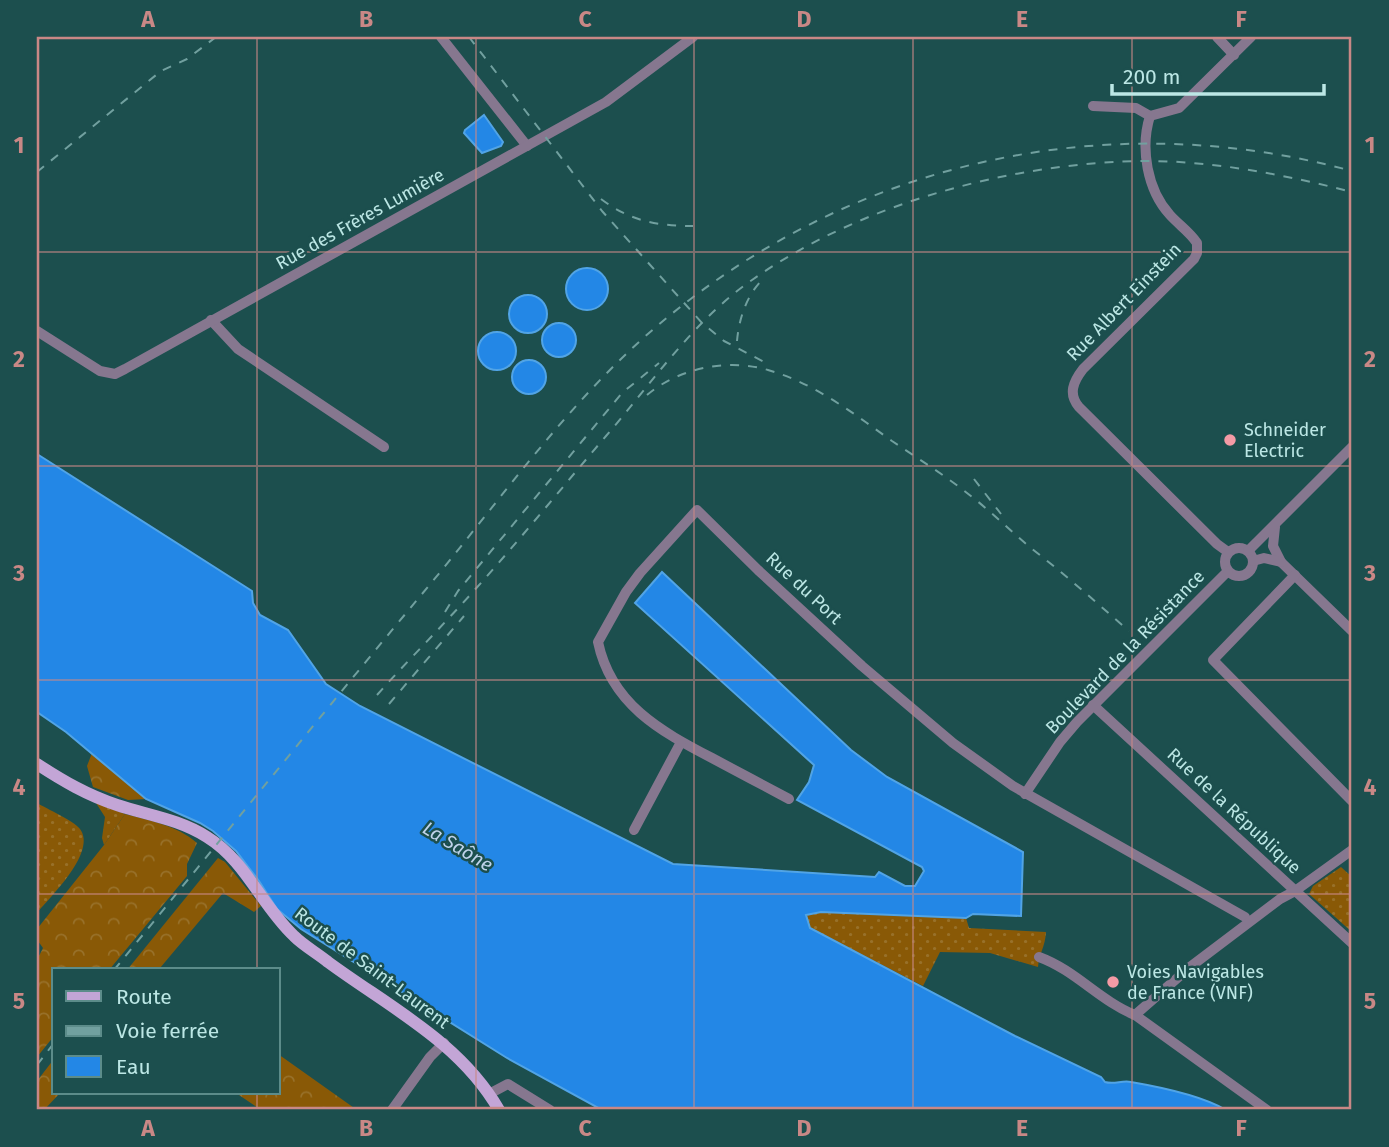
<svg xmlns="http://www.w3.org/2000/svg" width="1389" height="1147" font-family="'Fira Sans',sans-serif">
	<style>
		.grass { fill: url(#grass-dots) }
		.forest { fill: url(#forest-crowns) }
		.water { fill: #2387e6; stroke: #51a4e6; stroke-width: 2 }
		.lines { fill: none; stroke-linecap: round; stroke-linejoin: round }
		.minor { stroke: #86778f; stroke-width: 10 }
		.major { stroke: #c3a5d6; stroke-width: 12 }
		.rail { stroke: #71a09f; stroke-width: 2; stroke-dasharray: 9 9; stroke-linecap: butt }
		.grid { fill: none; stroke: #c98886; stroke-width: 2; stroke-opacity: 0.55 }
		.poi-dot { fill: #f49aa5; stroke: #1c4f4e; stroke-width: 2.5 }
		.labels { text-anchor: middle; stroke-width: 5; stroke-linejoin: round; paint-order: stroke }
		.street-label { font-size: 18px; fill: #bce7e5; stroke: #1c4f4e }
		.poi-label { font-size: 18px; fill: #bce7e5; stroke: #1c4f4e; text-anchor: start }
		.water-label { font-size: 19px; font-style: italic; fill: #bfd3eb; stroke: #1c4f4e }
		.neatline { fill: none; stroke: #c98886; stroke-width: 2.5 }
		.grid-label { font-size: 23px; text-anchor: middle; font-weight: bold; fill: #c98886 }
	</style>
	<defs>
		<pattern id="grass-dots" width="8" height="8" patternUnits="userSpaceOnUse" patternTransform="scale(1.75)"><rect width="8" height="8" fill="#895906"/><path d="M2 2h.1M6 6h.1" fill="none" stroke="#98712a" stroke-width="1.8" stroke-linecap="round"/></pattern>
		<pattern id="forest-crowns" width="20" height="18" patternUnits="userSpaceOnUse" patternTransform="scale(1.75)"><rect width="20" height="18" fill="#895906"/><path d="M2 6a3 3 0 1 1 6 0M12 15a3 3 0 1 1 6 0" fill="none" stroke="#98712a"/></pattern>
	</defs>
	<rect width="100%" height="100%" fill="#1c4f4e"/>
	<g class="grass">
		<path d="M37,803C47,809 73,820 80,829C97,852 51,896 37,913Z"/>
		<path d="M96,803L125,814L104,845L102,838L105,817Z"/>
		<path d="M1341,867L1352,877V932L1309,894L1313,886Z"/>
		<path d="M821,912L966,918L969,928L1046,932C1045,948 1039,953 1038,967L990,953L940,952L923,986L810,928L805,914Z"/>
	</g>
	<g class="forest">
		<path d="M92,753L146,799L128,800L93,787L87,766Z"/>
		<path d="M125,814C151,821 176,825 197,843L187,864V876L109,970H54V1036L37,1057V960L43,948L38,941L37,943V929L104,845Z"/>
		<path d="M218,858L225,862L261,906L254,912L223,893L160,968L162,970H127Z"/>
		<path d="M278,1054L357,1110H261L236,1093H278Z"/>
		<path d="M54,1059V1093H60L44,1110H37V1081Z"/>
	</g>
	<g class="water">
		<path d="M484,115L503,142L501,146L482,153L464,133L465,130Z"/>
		<circle cx="587" cy="289" r="21"/>
		<circle cx="528" cy="314" r="19"/>
		<circle cx="559" cy="340" r="17"/>
		<circle cx="497" cy="351" r="19"/>
		<circle cx="529" cy="377" r="17"/>
		<path d="M37,454L252,591L253,603L260,615L288,630L326,684L360,706L673,864L875,877L879,872L905,886H915L924,871L922,867L797,800L809,782L814,765L635,603L662,572L851,750L887,777L1023,852L1021,916L973,914L966,918L821,912L806,915L810,928L1015,1036L1101,1077L1105,1082C1114,1085 1122,1080 1131,1082C1160,1087 1201,1095 1226,1110H602L507,1058L301,929L277,909L259,881L236,851L213,831L200,823L146,799L66,732L37,712Z"/>
	</g>
	<g class="lines">
		<g class="minor">
			<path d="M441,37L527,146"/>
			<path d="M1217,37L1234,55"/>
			<path d="M1093,106L1136,108L1150,116"/>
			<path d="M211,320L238,349L384,447"/>
			<path d="M37,331L100,371L115,374L125,369L606,102L693,37"/>
			<path d="M1275,527L1273,546L1281,562L1352,631"/>
			<circle cx="1239" cy="562" r="14"/>
			<path d="M1248,551L1352,447"/>
			<path d="M1228,552L1217,544L1079,407C1068,394 1073,382 1083,369L1194,259L1197,253V243C1190,232 1179,225 1170,215C1147,190 1140,148 1150,116L1179,108L1251,37"/>
			<path d="M1253,561L1264,558L1281,562"/>
			<path d="M1295,575L1213,660L1352,801"/>
			<path d="M1093,705L1352,943"/>
			<path d="M1025,794L1060,742L1077,722L1228,571"/>
			<path d="M789,799C763,785 738,772 712,758C660,731 611,704 598,642L626,592L640,573L697,510L758,570L862,666L953,743L1013,786L1245,917"/>
			<path d="M634,830L681,742"/>
			<path d="M1039,957C1075,970 1100,1001 1135,1015L1267,1110"/>
			<path d="M1135,1015L1190,967L1280,899L1295,891L1352,850"/>
			<path d="M489,1094L508,1084L550,1110"/>
			<path d="M392,1110L430,1057L444,1043"/>
		</g>
		<path class="major" d="M37,764C63,781 87,795 117,805C147,815 179,819 207,837C246,861 261,905 294,936C304,946 317,953 328,962C389,1007 460,1042 499,1110"/>
		<g class="rail">
			<path d="M469,37L602,211L702,323L724,341L768,364"/>
			<path d="M37,172L161,71L187,59L216,37"/>
			<path d="M601,199C630,221 657,226 693,226"/>
			<path d="M737,341C739,318 747,294 764,278"/>
			<path d="M647,395C679,368 727,358 768,370C814,383 853,413 892,441C917,458 943,474 967,493C991,511 1012,533 1036,552C1068,577 1098,604 1129,631"/>
			<path d="M974,479L1001,514"/>
			<path d="M445,612L458,591L622,393L659,363"/>
			<path d="M377,695C399,670 423,646 446,621C502,562 553,498 606,436C652,383 693,321 752,280C861,203 1014,162 1146,161C1215,161 1286,175 1352,192"/>
			<path d="M389,704L464,616"/>
			<path d="M114,970C220,841 325,710 432,582C499,501 562,412 640,341C835,165 1099,102 1352,171"/>
			<path d="M37,1065L54,1043"/>
		</g>
	</g>
	<path class="grid" d="M257,37V970M476,37V1110M694,37V1110M913,37V1110M1132,37V1110M37,252H1352M37,466H1352M37,680H1352M37,894H1352M257,1093V1110"/>
	<g class="poi-dot">
		<circle cx="1230" cy="440" r="7"/>
		<circle cx="1113" cy="982" r="7"/>
	</g>
	<g class="labels">
		<g class="street-label">
			<text transform="translate(360 219) rotate(-29)" y="6">Rue des Frères Lumière</text>
			<text transform="translate(1124 302) rotate(-46)" y="6">Rue Albert Einstein</text>
			<text transform="translate(804 588) rotate(43)" y="6">Rue du Port</text>
			<text transform="translate(1125 652) rotate(-46)" y="6">Boulevard de la Résistance</text>
			<text transform="translate(1234 811) rotate(43)" y="6">Rue de la République</text>
			<text transform="translate(372 968) rotate(37)" y="6">Route de Saint-Laurent</text>
		</g>
		<g class="poi-label">
			<text x="1244" y="436">Schneider<tspan x="1244" dy="21">Electric</tspan></text>
			<text x="1127" y="978">Voies Navigables<tspan x="1127" dy="21">de France (VNF)</tspan></text>
		</g>
		<g class="water-label">
			<text transform="translate(458 846) rotate(31)" y="7">La Saône</text>
		</g>
	</g>
	<rect width="1389" height="1147" fill="none" stroke="#1c4f4e" stroke-width="77"/>
	<rect x="52" y="968" width="228" height="126" fill="#1c4f4e" stroke="#5c8c8a" stroke-width="2"/>
	<rect x="66" y="991" width="35" height="10" fill="#c3a5d6" stroke="#5c8c8a" stroke-width="2"/>
	<text x="116" y="1004" font-size="21" fill="#bce7e5">Route</text>
	<rect x="66" y="1026" width="35" height="10" fill="#71a09f" stroke="#5c8c8a" stroke-width="2"/>
	<text x="116" y="1038" font-size="21" fill="#bce7e5">Voie ferrée</text>
	<rect x="66" y="1056" width="35" height="21" fill="#2387e6" stroke="#5c8c8a" stroke-width="2"/>
	<text x="116" y="1074" font-size="21" fill="#bce7e5">Eau</text>
	<path d="M1112 84v10h212v-10" fill="none" stroke="#bce7e5" stroke-width="3.5"/>
	<text x="1123" y="84" font-size="21" fill="#bce7e5" stroke="#1c4f4e" stroke-width="5" paint-order="stroke">200 m</text>
	<rect x="38" y="38" width="1312" height="1070" class="neatline"/>
	<g class="grid-label">
		<text x="148" y="27">A</text>
		<text x="366" y="27">B</text>
		<text x="585" y="27">C</text>
		<text x="804" y="27">D</text>
		<text x="1022" y="27">E</text>
		<text x="1241" y="27">F</text>
		<text x="19" y="153">1</text>
		<text x="1370" y="153">1</text>
		<text x="19" y="367">2</text>
		<text x="1370" y="367">2</text>
		<text x="19" y="581">3</text>
		<text x="1370" y="581">3</text>
		<text x="19" y="795">4</text>
		<text x="1370" y="795">4</text>
		<text x="19" y="1009">5</text>
		<text x="1370" y="1009">5</text>
		<text x="148" y="1136">A</text>
		<text x="366" y="1136">B</text>
		<text x="585" y="1136">C</text>
		<text x="804" y="1136">D</text>
		<text x="1022" y="1136">E</text>
		<text x="1241" y="1136">F</text>
	</g>
</svg>
